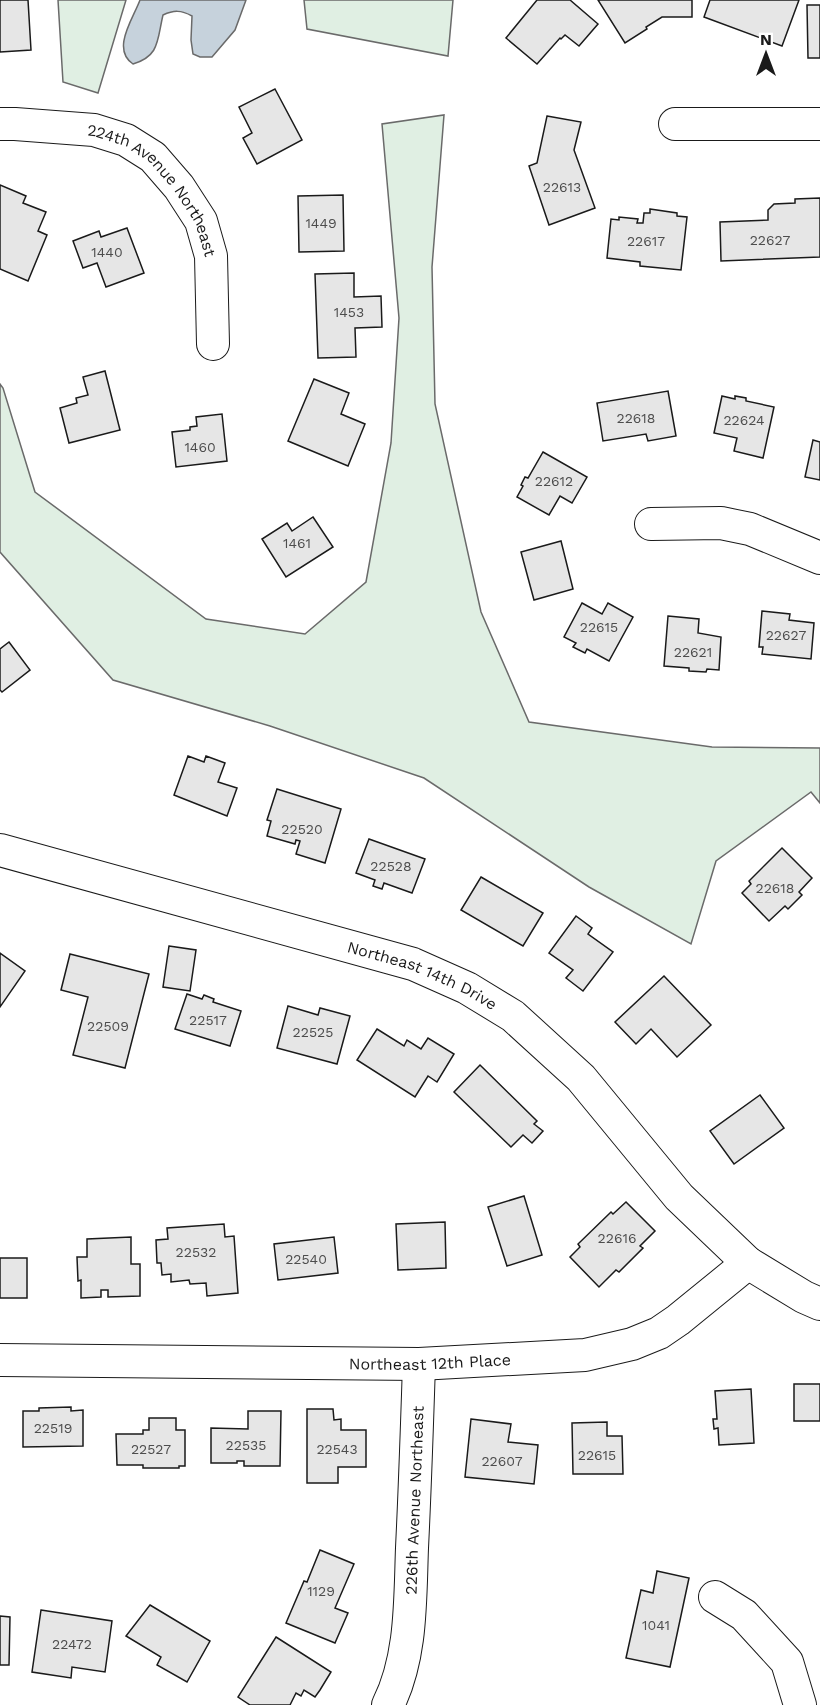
<svg xmlns="http://www.w3.org/2000/svg" width="820" height="1705" font-family="'Work Sans',sans-serif">
	<style>
		.green { fill: #e0efe3; stroke: #6a6a6a; stroke-width: 1.5 }
		.water { fill: #c6d2dc; stroke: #6a6a6a; stroke-width: 1.5 }
		.building { fill: #e6e6e6; stroke: #1a1a1a; stroke-width: 1.5 }
		.lines { fill: none; stroke-linecap: round; stroke-linejoin: round }
		.minor-casing { stroke: #1a1a1a; stroke-width: 34 }
		.minor { stroke: #fff; stroke-width: 32 }
		.labels { text-anchor: middle; stroke-width: 4.5; stroke-linejoin: round; paint-order: stroke }
		.number-label { font-size: 14px; fill: #4d4d4d }
		.street-label { font-size: 16px; fill: #1a1a1a; stroke: #fff }
	</style>
	<rect width="100%" height="100%" fill="#fff"/>
	<g class="green">
		<path d="M58,0H126L98,93L63,82Z"/>
		<path d="M304,0H453L448,56L307,29Z"/>
		<path d="M444,115L432,267L435,404L481,612L529,722L712,747L820,748V803L811,792L716,861L691,944L589,887L424,778L270,726L113,680L0,552V384L3,388L35,492L206,619L305,634L366,582L391,443L399,318L382,124Z"/>
	</g>
	<path class="water" d="M140,0H246L235,30L212,57H200L193,54L191,40L192,16C181,10 174,10 163,15C157,40 160,56 133,64C111,49 133,19 140,0Z"/>
	<g class="building">
		<path d="M0,0H28L31,50L0,52Z"/>
		<path d="M537,0H570L598,24L579,46L565,35L561,39L560,38L537,64L506,38Z"/>
		<path d="M598,0H692V17H662L646,27L647,29L625,43Z"/>
		<path d="M710,0H799L782,46L704,17Z"/>
		<path d="M807,5H820V58H808Z"/>
		<path d="M275,89L302,140L257,164L243,138L252,133L239,107Z"/>
		<path d="M547,116L581,122L574,150L595,208L549,225L529,166L537,163Z"/>
		<path d="M0,185L26,196L23,203L46,212L38,231L47,235L28,281L0,269Z"/>
		<path d="M343,195L344,251L299,252L298,196Z"/>
		<path d="M820,198V257L721,261L720,222L768,220V210L774,204L795,203V199Z"/>
		<path d="M650,209L677,213V216L687,217L681,270L640,266V262L607,258L611,219L619,220V217L638,219L637,223H643L644,213H650Z"/>
		<path d="M127,228L144,273L106,287L97,263L83,268L73,241L99,231L101,237Z"/>
		<path d="M354,273V297L381,296L382,327L355,328L356,357L318,358L315,274Z"/>
		<path d="M105,371L120,430L69,443L60,408L77,403L76,398L88,395L83,377Z"/>
		<path d="M314,379L349,393L341,414L365,424L348,466L288,441Z"/>
		<path d="M668,391L676,436L648,441L646,434L603,441L597,403Z"/>
		<path d="M722,396L735,399V396L746,398V401L774,407L763,458L734,451L737,438L714,433Z"/>
		<path d="M222,414L227,461L176,467L172,432L190,430V427L197,426L196,417Z"/>
		<path d="M813,440L820,442V480L805,477Z"/>
		<path d="M543,452L587,477L572,503L560,496L549,515L517,497L523,486L521,485L525,477L528,478Z"/>
		<path d="M313,517L333,547L286,577L262,539L287,523L292,531Z"/>
		<path d="M561,541L573,589L534,600L521,552Z"/>
		<path d="M582,603L602,614L608,603L633,617L609,661L587,649L585,653L573,647L576,643L564,637Z"/>
		<path d="M762,611L790,614L789,620L814,623L811,659L762,654L763,647H759Z"/>
		<path d="M668,616L699,619L698,633L721,637L719,670L707,669L706,672L689,671V668L664,666Z"/>
		<path d="M9,642L30,670L2,692L0,690V649Z"/>
		<path d="M188,756L204,762L206,756L225,763L218,782L237,788L227,816L174,795Z"/>
		<path d="M277,789L341,809L325,863L296,854L300,841L296,840L295,844L267,836L271,821L267,820Z"/>
		<path d="M369,839L425,859L412,893L384,883L382,889L373,886L375,880L356,873Z"/>
		<path d="M782,848L812,878L799,892L802,895L788,909L785,906L769,921L742,893L751,884L749,881Z"/>
		<path d="M481,877L543,913L523,946L461,910Z"/>
		<path d="M576,916L592,928L588,934L613,952L583,991L566,978L573,970L549,953Z"/>
		<path d="M169,946L196,950L190,991L163,987Z"/>
		<path d="M0,953L25,971L0,1007Z"/>
		<path d="M70,954L149,974L125,1068L73,1055L88,997L61,990Z"/>
		<path d="M664,976L711,1025L677,1057L651,1029L636,1044L615,1022Z"/>
		<path d="M187,994L202,999L204,995L214,999L213,1002L241,1011L230,1046L175,1029Z"/>
		<path d="M288,1006L318,1015L320,1008L350,1016L337,1064L277,1048Z"/>
		<path d="M377,1029L404,1046L407,1040L421,1049L428,1038L454,1054L437,1082L428,1076L415,1097L357,1060Z"/>
		<path d="M480,1065L537,1121L534,1124L543,1131L532,1143L523,1135L511,1147L454,1092Z"/>
		<path d="M760,1095L784,1128L734,1164L710,1131Z"/>
		<path d="M524,1196L542,1255L507,1266L488,1207Z"/>
		<path d="M626,1202L655,1231L640,1246L643,1248L619,1272L616,1270L599,1287L570,1257L580,1247L578,1244L611,1212L613,1214Z"/>
		<path d="M445,1222L446,1268L398,1270L396,1224Z"/>
		<path d="M224,1224L225,1237L234,1236L238,1293L207,1296L206,1283L190,1284L189,1280L171,1282V1274L162,1275L161,1263H157L156,1240L168,1239L167,1228Z"/>
		<path d="M131,1237V1264H140V1296L108,1297V1290H101V1297L81,1298V1280L78,1281L77,1257H87V1239Z"/>
		<path d="M334,1237L338,1273L278,1280L274,1244Z"/>
		<rect x="0" y="1258" width="27" height="40"/>
		<rect x="794" y="1384" width="26" height="37"/>
		<path d="M751,1389L754,1443L719,1445L718,1428L714,1429L713,1419H717L715,1391Z"/>
		<path d="M71,1407V1411L83,1410V1446L23,1447V1411H39V1408Z"/>
		<path d="M307,1409H333L334,1420L341,1419V1430H366V1467H338V1483H307Z"/>
		<path d="M248,1411H281L280,1466H244V1461H237V1463H211V1428L248,1429Z"/>
		<path d="M149,1418H176V1430H185V1466H179V1468H143V1465H117L116,1434H143V1430H149Z"/>
		<path d="M471,1419L511,1424L508,1442L538,1445L534,1484L465,1477Z"/>
		<path d="M607,1422V1436H622L623,1474H573L572,1423Z"/>
		<path d="M320,1550L354,1564L335,1608L348,1613L335,1643L286,1623L304,1581L307,1582Z"/>
		<path d="M657,1571L689,1578L670,1667L626,1658L641,1590L653,1593Z"/>
		<path d="M150,1605L210,1641L187,1682L157,1665L161,1657L126,1636Z"/>
		<path d="M41,1610L112,1621L105,1672L72,1667L71,1678L32,1672Z"/>
		<path d="M0,1616L10,1617L9,1665H0Z"/>
		<path d="M276,1637L331,1672L320,1690L315,1697L304,1690L301,1696L296,1693L290,1705H250L238,1697Z"/>
	</g>
	<g class="lines">
		<defs>
			<g id="minor">
				<path id="s1" d="M0,124H15L94,130L126,140L153,157L179,187L201,221L211,256L213,344"/>
				<path d="M675,124H820"/>
				<path d="M651,524L721,523L750,529L820,558"/>
				<path id="s2" d="M0,850L413,964L467,988L513,1016L581,1078L679,1197L748,1263L804,1297L820,1304"/>
				<path id="s3" d="M0,1360L419,1364L585,1355L632,1344L659,1333L678,1320L748,1263"/>
				<path d="M715,1597L744,1615L787,1662L800,1705"/>
				<path id="s4" d="M388,1705C412,1657 410,1600 412,1548C415,1487 417,1426 419,1364"/>
			</g>
		</defs>
		<use href="#minor" class="minor-casing"/>
		<use href="#minor" class="minor"/>
	</g>
	<g class="labels">
		<g class="number-label">
			<text x="562" y="192">22613</text>
			<text x="321" y="228">1449</text>
			<text x="770" y="245">22627</text>
			<text x="646" y="246">22617</text>
			<text x="107" y="257">1440</text>
			<text x="349" y="317">1453</text>
			<text x="636" y="423">22618</text>
			<text x="744" y="425">22624</text>
			<text x="200" y="452">1460</text>
			<text x="554" y="486">22612</text>
			<text x="297" y="548">1461</text>
			<text x="599" y="632">22615</text>
			<text x="786" y="640">22627</text>
			<text x="693" y="657">22621</text>
			<text x="302" y="834">22520</text>
			<text x="391" y="871">22528</text>
			<text x="775" y="893">22618</text>
			<text x="208" y="1025">22517</text>
			<text x="108" y="1031">22509</text>
			<text x="313" y="1037">22525</text>
			<text x="617" y="1243">22616</text>
			<text x="196" y="1257">22532</text>
			<text x="306" y="1264">22540</text>
			<text x="53" y="1433">22519</text>
			<text x="246" y="1450">22535</text>
			<text x="151" y="1454">22527</text>
			<text x="337" y="1454">22543</text>
			<text x="597" y="1460">22615</text>
			<text x="502" y="1466">22607</text>
			<text x="321" y="1596">1129</text>
			<text x="656" y="1630">1041</text>
			<text x="72" y="1649">22472</text>
		</g>
		<g class="street-label">
			<text dy="6" stroke="none"><textPath href="#s1" startOffset="182">224th Avenue Northeast</textPath></text>
			<text dy="6" stroke="none"><textPath href="#s2" startOffset="441">Northeast 14th Drive</textPath></text>
			<text dy="6" stroke="none"><textPath href="#s3" startOffset="430">Northeast 12th Place</textPath></text>
			<text dy="6" stroke="none"><textPath href="#s4" startOffset="208">226th Avenue Northeast</textPath></text>
		</g>
	</g>
	<g transform="translate(766 54)" stroke="#ffffff" stroke-width="4.5" paint-order="stroke">
	<path d="M0-4.5L10 22L0 15L-10 22Z" fill="#1a1a1a"/>
	<text y="-9" font-size="16" font-weight="bold" text-anchor="middle" fill="#1a1a1a">N</text>
	</g>
</svg>
